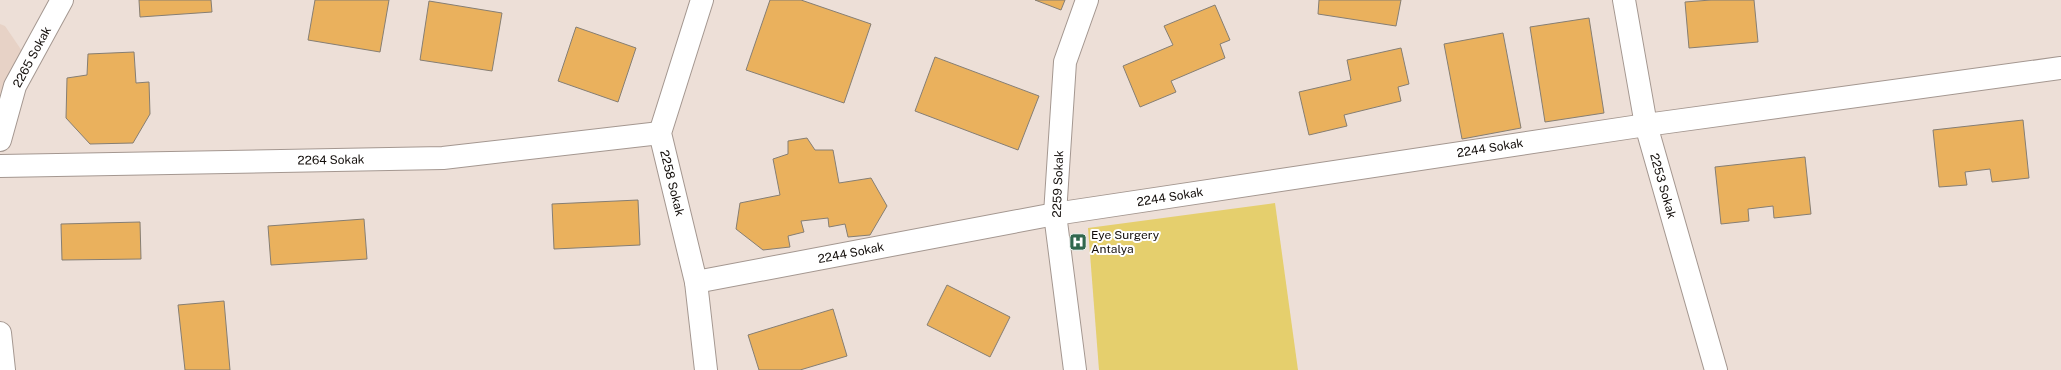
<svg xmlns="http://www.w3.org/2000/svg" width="2061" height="370" font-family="'Public Sans',sans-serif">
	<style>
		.built { fill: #e7d2c6 }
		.green { fill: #e5cf6d }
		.building { fill: #eab15d; stroke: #867e73 }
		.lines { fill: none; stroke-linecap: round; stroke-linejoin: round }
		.minor-casing { stroke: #a49790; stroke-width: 24 }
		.minor { stroke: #fff; stroke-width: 22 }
		.labels { text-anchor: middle; stroke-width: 4; stroke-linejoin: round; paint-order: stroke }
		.street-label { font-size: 12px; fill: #120d0a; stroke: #fff }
		.poi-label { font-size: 12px; fill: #120d0a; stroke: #fff; text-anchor: start }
	</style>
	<rect width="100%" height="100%" fill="#eddfd7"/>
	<path class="built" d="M0,24L5,26L22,51L0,95Z"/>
	<path class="green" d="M1275,203L1298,370H1099L1088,228Z"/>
	<g class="building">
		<path d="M139,0H211L212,12L140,17Z"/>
		<path d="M315,0H389L380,52L308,40Z"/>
		<path d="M770,0H801L871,24L844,103L746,70Z"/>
		<path d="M1035,0H1065L1061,10Z"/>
		<path d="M1319,0H1401L1396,26L1318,14Z"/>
		<path d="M1711,0H1754L1758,42L1689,48L1685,2Z"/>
		<path d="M429,1L502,13L492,71L420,60Z"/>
		<path d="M1215,5L1230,40L1220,44L1225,58L1171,81L1176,92L1140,107L1123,66L1173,45L1164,26Z"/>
		<path d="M1589,18L1604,113L1545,122L1530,27Z"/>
		<path d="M576,27L636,48L618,102L558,81Z"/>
		<path d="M1503,33L1521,128L1462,139L1444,44Z"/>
		<path d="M1401,48L1409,84L1398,87L1401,101L1344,115L1347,126L1309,135L1299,92L1351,80L1347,60Z"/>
		<path d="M134,52L136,83L149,82L150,114L133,143L90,144L66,118L67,78L87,75L88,54Z"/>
		<path d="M935,57L1039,96L1018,150L915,111Z"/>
		<path d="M2023,120L2029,178L1992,182L1990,169L1965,172L1967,185L1939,187L1933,130Z"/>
		<path d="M807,138L815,150H833L839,183L871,178L887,206L870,235L848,237L845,224L829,227L828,218L801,221L804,232L788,236L790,247L763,250L736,229L740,203L780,195L773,159L788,154V141Z"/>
		<path d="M1805,157L1811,214L1774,218L1773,206L1748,209L1749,221L1721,224L1715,167Z"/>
		<path d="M638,200L640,245L554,249L552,204Z"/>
		<path d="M364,219L367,259L271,265L268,226Z"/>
		<path d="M140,222L141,259L62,260L61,224Z"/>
		<path d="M947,285L1010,317L990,357L927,325Z"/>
		<path d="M224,301L230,370H185L178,305Z"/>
		<path d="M833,309L847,356L800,370H759L748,335Z"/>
	</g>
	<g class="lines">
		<defs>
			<g id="minor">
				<path d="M702,0L660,133L696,282L706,370"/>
				<path d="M1624,0L1646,125L1716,370"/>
				<path d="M0,140L15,86L62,0"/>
				<path d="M0,166L443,158L660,133"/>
				<path d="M696,282L1055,214L1646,125L2061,68"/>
				<path d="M0,333L4,370"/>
				<path d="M1075,370L1055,214L1065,62L1087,0"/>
			</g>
		</defs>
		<use href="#minor" class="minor-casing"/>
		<use href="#minor" class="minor"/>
	</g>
	<defs>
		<symbol id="hospital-square" viewBox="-11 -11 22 22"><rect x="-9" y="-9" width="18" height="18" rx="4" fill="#31674e" stroke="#fff"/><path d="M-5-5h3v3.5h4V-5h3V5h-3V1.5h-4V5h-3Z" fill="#fff"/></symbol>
	</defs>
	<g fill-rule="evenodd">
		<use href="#hospital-square" x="1068" y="232" width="20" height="20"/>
	</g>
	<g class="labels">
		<g class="street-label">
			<text transform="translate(32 57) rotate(-62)" y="4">2265 Sokak</text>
			<text transform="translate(1490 148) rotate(-9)" y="4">2244 Sokak</text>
			<text transform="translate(331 160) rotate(-1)" y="4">2264 Sokak</text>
			<text transform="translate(672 183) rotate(76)" y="4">2258 Sokak</text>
			<text transform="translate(1058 184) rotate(-88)" y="4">2259 Sokak</text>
			<text transform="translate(1663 186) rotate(74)" y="4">2253 Sokak</text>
			<text transform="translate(1170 197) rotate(-9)" y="4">2244 Sokak</text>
			<text transform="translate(851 253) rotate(-11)" y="4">2244 Sokak</text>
		</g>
		<g class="poi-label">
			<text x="1091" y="239">Eye Surgery<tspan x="1091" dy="14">Antalya</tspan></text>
		</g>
	</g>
</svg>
